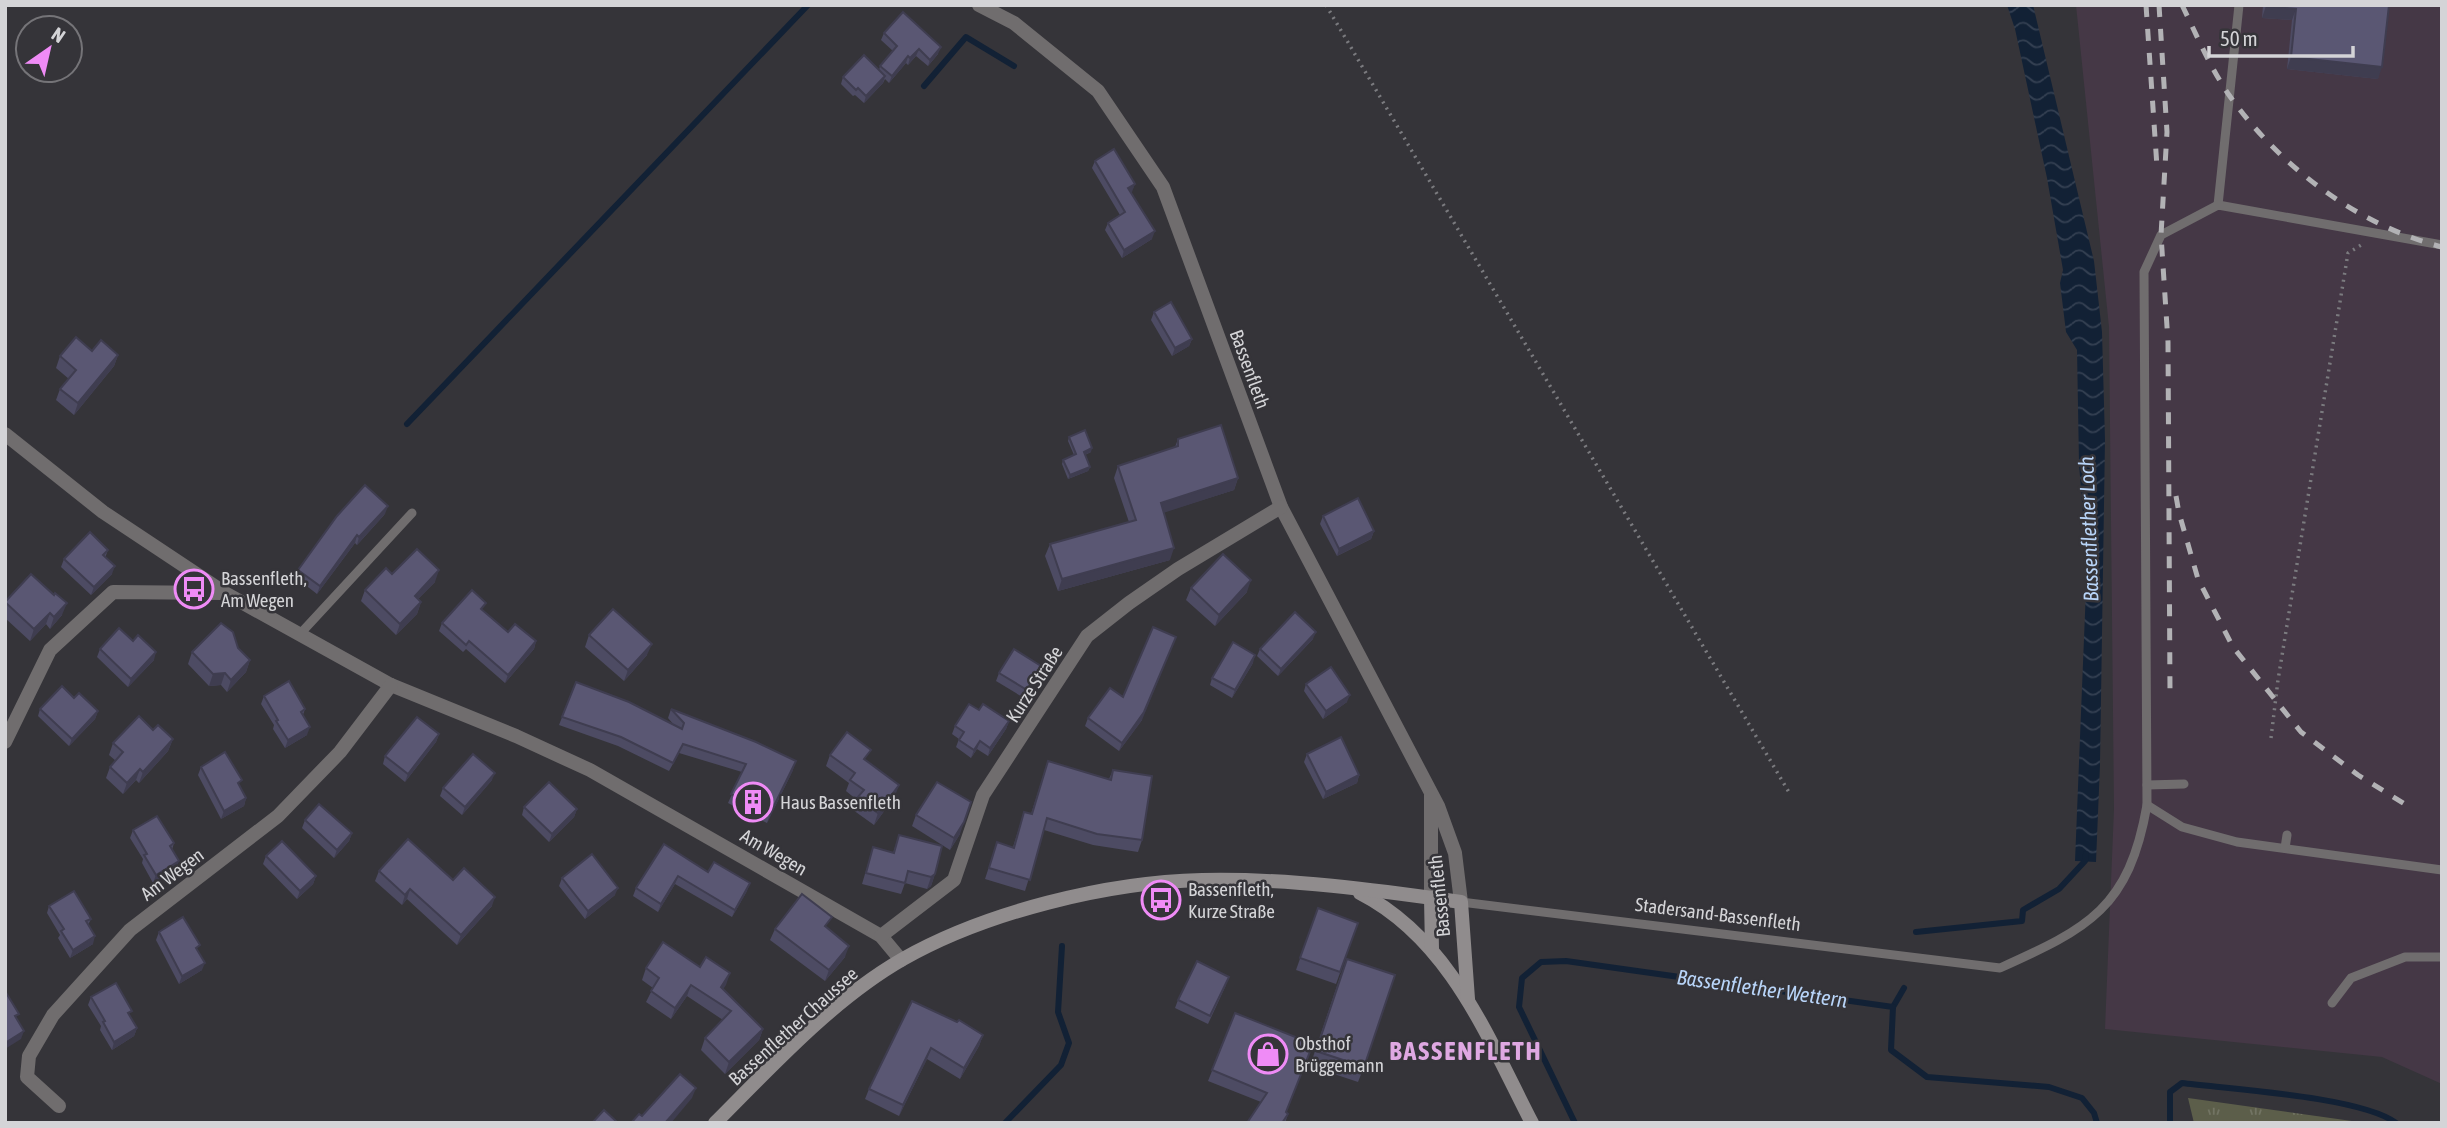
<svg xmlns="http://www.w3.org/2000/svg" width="2447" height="1128" font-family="'Asap Condensed',sans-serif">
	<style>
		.industrial { fill: #453846 }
		.grass { fill: url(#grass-tufts) }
		.water { fill: url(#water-waves) }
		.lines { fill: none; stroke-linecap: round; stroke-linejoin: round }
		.stream { stroke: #122135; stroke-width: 6 }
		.path { stroke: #7b7b7f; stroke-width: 3.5; stroke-dasharray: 2 5; stroke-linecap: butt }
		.lane { stroke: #706d6e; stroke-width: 9 }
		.street { stroke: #706d6e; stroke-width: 14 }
		.secondary { stroke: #908c8d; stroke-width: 14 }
		.rail { stroke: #b2b2b5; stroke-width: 5; stroke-dasharray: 12 12; stroke-linecap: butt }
		.wall { fill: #4d4b63 }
		.shaded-wall { fill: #3f3d50 }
		.building { fill: #5a5773; stroke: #3f3d50; stroke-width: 2 }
		.labels { text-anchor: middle; stroke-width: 5; stroke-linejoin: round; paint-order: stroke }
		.street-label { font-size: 19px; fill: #d4d4d7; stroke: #353439 }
		.poi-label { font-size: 19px; fill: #d4d4d7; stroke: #353439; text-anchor: start }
		.water-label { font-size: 21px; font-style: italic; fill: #b8d4f8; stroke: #353439 }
		.district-label { font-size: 26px; font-weight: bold; letter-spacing: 2px; fill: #dfa8e2; stroke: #353439 }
	</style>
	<defs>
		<pattern id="grass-tufts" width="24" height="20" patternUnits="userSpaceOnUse" patternTransform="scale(1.75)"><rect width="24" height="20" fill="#5c5e4a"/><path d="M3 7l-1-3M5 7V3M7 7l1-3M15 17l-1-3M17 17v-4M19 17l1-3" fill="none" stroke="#727463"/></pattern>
		<pattern id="water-waves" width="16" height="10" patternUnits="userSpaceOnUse" patternTransform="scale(1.75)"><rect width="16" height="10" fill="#122135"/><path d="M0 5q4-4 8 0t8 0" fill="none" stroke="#344052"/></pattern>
	</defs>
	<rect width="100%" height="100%" fill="#353439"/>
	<path class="industrial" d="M2076,5H2442V1084L2382,1057L2105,1029L2114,809L2109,327Z"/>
	<path class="grass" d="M2188,1098L2366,1123H2194Z"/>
	<path class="water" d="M2007,5H2033L2094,261L2102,332L2105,440L2100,765L2096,862L2075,861L2087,564L2079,464L2077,350L2066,332L2060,283L2063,270L2047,178L2015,29Z"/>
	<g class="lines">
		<g class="stream">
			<path d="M924,86L966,37L1014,66"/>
			<path d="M407,424L808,5"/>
			<path d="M1916,932L2022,921L2023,910L2059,889L2085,861L2086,854"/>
			<path d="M1893,1007L1904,988"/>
			<path d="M1005,1123L1061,1065L1069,1043L1058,1012L1062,946"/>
			<path d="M1575,1123L1519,1007L1522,978L1541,962L1566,961L1893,1007L1891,1050L1927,1077L2049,1087L2082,1098L2094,1113L2097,1123"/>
			<path d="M2170,1123V1092L2182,1083C2230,1089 2362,1097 2396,1123"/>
		</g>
		<g class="path">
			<path d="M1326,5L1790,794"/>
			<path d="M2271,738L2278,680L2348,253L2363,244"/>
		</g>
		<g class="lane">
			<path d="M2218,205L2239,5"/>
			<path d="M300,634L412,513"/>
			<path d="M2147,785L2184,784"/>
			<path d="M2147,805L2182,827L2237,842L2442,870"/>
			<path d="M2285,848L2287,835"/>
			<path d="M1461,902L2000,968C2089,928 2129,908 2147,805L2144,272L2161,235L2218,205L2442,245"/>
			<path d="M2332,1003L2351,978L2405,957H2442"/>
		</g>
		<g class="street">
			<path d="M979,5L1014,23L1098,91L1163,187L1281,507L1438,806L1455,853L1461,902"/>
			<path d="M5,434L103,512L225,593L391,685L516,736L590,770L881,936L901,960"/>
			<path d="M5,742L50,650L113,592L223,593"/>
			<path d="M1431,795V898"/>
			<path d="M881,936L954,880L983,795L1087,636L1129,603L1178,569L1281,507"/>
			<path d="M59,1106L27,1077L29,1056L53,1015L130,930L278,816L340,752L391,685"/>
		</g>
		<g class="secondary">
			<path d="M1360,893C1450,939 1488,1038 1532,1123"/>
			<path d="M1431,898L1432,949"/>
			<path d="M715,1123C772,1066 833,999 903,959C986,912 1107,882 1202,880C1288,878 1376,890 1461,902L1468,999"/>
		</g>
		<g class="rail">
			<path d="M2146,5L2157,167"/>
			<path d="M2159,5L2167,132L2161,235L2168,342L2170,692"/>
			<path d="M2182,5C2197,36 2210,67 2229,95C2279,166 2357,225 2442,247"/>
			<path d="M2176,496L2179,513L2198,579L2233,647L2301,732L2358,775L2408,806"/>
		</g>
	</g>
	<g class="wall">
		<path d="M2263,5H2389L2378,79L2287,69L2292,20L2262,18Z"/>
		<path d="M884,33L938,54L928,66L916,56L908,65L906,63L889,83L885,79L883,83L864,103L855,95L853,96L841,84L843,77L879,70L880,66L893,51L881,40Z"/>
		<path d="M1095,161L1135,184L1131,192L1152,239L1122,258L1105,230L1108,223L1120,215L1092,168Z"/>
		<path d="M1154,312L1192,339L1189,346L1172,356L1151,320Z"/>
		<path d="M92,351L118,355L114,366L74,415L56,400L60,389L69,379L56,368L60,356Z"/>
		<path d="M1069,437L1091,452L1085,455L1090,467L1088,471L1068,479L1062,464L1063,460L1074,455L1068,441Z"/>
		<path d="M1178,439L1238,478L1234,490L1164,512L1170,560L1058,591L1045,556L1050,544L1129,522L1114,478L1118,466L1175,447Z"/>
		<path d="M385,514L357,545L355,543L317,594L295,577L298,570Z"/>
		<path d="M1323,516L1374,531L1371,539L1337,556L1320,524Z"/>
		<path d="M108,550L105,558L112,574L91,595L61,567L64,559Z"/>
		<path d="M392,574L435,582L418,599L421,602L417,614L396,635L361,601L365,590Z"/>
		<path d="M1191,588L1247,592L1215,626L1186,600Z"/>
		<path d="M5,602L62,615L50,629L46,624L30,641L5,618Z"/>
		<path d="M484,611L508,632L536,641L534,649L505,683L466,649L463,652L439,631L442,623Z"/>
		<path d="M589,635L647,655L624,681L585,647Z"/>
		<path d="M1313,639L1278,676L1257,656L1260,649Z"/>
		<path d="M238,648L250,660L246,672L227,692L221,685L209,686L188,664L192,652Z"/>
		<path d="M100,649L154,660L128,687L97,657Z"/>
		<path d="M1253,663L1232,698L1210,685L1212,678Z"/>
		<path d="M1041,666L1039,674L1024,698L996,681L999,673Z"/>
		<path d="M576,682L674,725L668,718L671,709L793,770L767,823L728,803L742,772L679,753L669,771L618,746L559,725Z"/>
		<path d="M1306,684L1347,702L1323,719L1304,691Z"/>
		<path d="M264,696L305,709L303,715L307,735L285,748L273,729L274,725L261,704Z"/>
		<path d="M74,698L98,711L95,719L69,746L38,716L40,709Z"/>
		<path d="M979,710L1009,721L1006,729L988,756L977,749L971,758L956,747L959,739L952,734L955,726Z"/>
		<path d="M1088,718L1142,720L1119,751L1085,726Z"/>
		<path d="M153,730L173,739L168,751L139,783L136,780L123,794L106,778L110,767L116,761L109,755L113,743Z"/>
		<path d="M439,734L436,742L405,782L383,764L385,756Z"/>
		<path d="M1307,754L1359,775L1357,783L1323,799L1304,762Z"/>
		<path d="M830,755L866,761L895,796L874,825L853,810L857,800L846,791L849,783L826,766Z"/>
		<path d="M1048,761L1109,779L1113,770L1142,840L1138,852L1093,845L1044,830L1025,891L985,879L997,842L1013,847L1024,812L1031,814Z"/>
		<path d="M201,767L240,786L246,798L244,806L221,819L198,775Z"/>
		<path d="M492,780L462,815L440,796L443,788Z"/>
		<path d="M524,807L577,809L574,817L549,842L522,815Z"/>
		<path d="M916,815L960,834L950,850L912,826Z"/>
		<path d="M305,820L352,833L349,841L334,858L302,828Z"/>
		<path d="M133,830L174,843L172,850L176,869L153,883L142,863L143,859L130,838Z"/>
		<path d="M899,835L935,874L931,886L927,889L905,883L901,894L862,884L873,847L893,853Z"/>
		<path d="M664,844L708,872L747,891L732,917L675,884L658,912L633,896L636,888Z"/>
		<path d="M266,856L316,876L313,884L297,899L263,864Z"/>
		<path d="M379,871L453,880L492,906L457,945L407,899L402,905L375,881Z"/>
		<path d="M562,878L615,895L585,919L559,886Z"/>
		<path d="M49,906L91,919L88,925L93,944L70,958L58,938L60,935L47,913Z"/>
		<path d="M1318,908L1358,923L1336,984L1296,970Z"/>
		<path d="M775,929L845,957L825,981L770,940Z"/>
		<path d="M159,932L198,951L202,970L179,984L156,940Z"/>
		<path d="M700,967L730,973L723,989L763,1029L759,1040L725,1074L701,1050L705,1038L723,1020L687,996L671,1019L646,1002L653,988L642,980L646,968Z"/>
		<path d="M1341,974L1364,1067L1358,1082L1310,1066Z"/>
		<path d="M1226,985L1208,1024L1175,1008L1178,1000Z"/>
		<path d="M91,997L130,1017L137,1028L134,1036L112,1050L100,1030L101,1026L88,1005Z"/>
		<path d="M912,1001L983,1035L979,1046L960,1079L927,1059L899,1116L865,1099L869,1089Z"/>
		<path d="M1235,1013L1286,1112L1288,1114L1285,1123H1247L1261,1102L1208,1081Z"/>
	</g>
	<g class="shaded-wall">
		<path d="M2266,6L2296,9L2292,20L2262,18Z"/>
		<path d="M941,47L938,54L928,66L930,60Z"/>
		<path d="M919,49L916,56L908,65L910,58Z"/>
		<path d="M908,56L906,63L889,83L892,76Z"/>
		<path d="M2291,57L2382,67L2378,79L2287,69Z"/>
		<path d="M885,76L883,83L864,103L866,96Z"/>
		<path d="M1135,184L1132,192L1125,196L1128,188Z"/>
		<path d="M1155,231L1152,239L1122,258L1124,250Z"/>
		<path d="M1192,339L1189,346L1172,356L1175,348Z"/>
		<path d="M118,355L114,366L74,415L78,403Z"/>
		<path d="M1092,448L1091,452L1082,456L1084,452Z"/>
		<path d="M1090,467L1088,471L1068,479L1070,475Z"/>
		<path d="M1238,478L1234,490L1157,515L1161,503Z"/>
		<path d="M388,506L385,514L357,545L359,537Z"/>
		<path d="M1374,531L1371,539L1337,556L1339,549Z"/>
		<path d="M357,535L355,543L317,594L320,586Z"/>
		<path d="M1174,548L1170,560L1058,591L1062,579Z"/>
		<path d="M115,566L112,574L91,595L94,587Z"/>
		<path d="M439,570L435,582L410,607L415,596Z"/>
		<path d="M1251,580L1247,592L1215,626L1219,615Z"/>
		<path d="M421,602L417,614L396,635L400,624Z"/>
		<path d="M67,603L62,615L50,629L54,617Z"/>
		<path d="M50,613L46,624L30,641L34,629Z"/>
		<path d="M1316,632L1313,639L1278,676L1281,669Z"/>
		<path d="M1176,637L1142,720L1119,751L1122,743Z"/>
		<path d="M536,641L534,649L505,683L508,675Z"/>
		<path d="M652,644L647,655L624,681L628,670Z"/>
		<path d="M156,652L154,660L128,687L131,679Z"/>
		<path d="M1255,655L1253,663L1232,698L1235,690Z"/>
		<path d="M250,660L246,672L227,692L231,680Z"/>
		<path d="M1041,666L1039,674L1024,698L1027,690Z"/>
		<path d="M225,673L221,685L209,686L213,674Z"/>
		<path d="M1350,695L1347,702L1323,719L1326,711Z"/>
		<path d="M98,711L95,719L69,746L72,739Z"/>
		<path d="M1009,721L1006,729L988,756L990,748Z"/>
		<path d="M310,727L307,735L285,748L288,740Z"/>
		<path d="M439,734L436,742L405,782L408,774Z"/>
		<path d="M173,739L168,751L139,783L143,772Z"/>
		<path d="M980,741L977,749L971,758L974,750Z"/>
		<path d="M796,761L793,770L767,823L770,814Z"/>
		<path d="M140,769L136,780L123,794L127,783Z"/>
		<path d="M495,773L492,780L462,815L465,807Z"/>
		<path d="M1359,775L1357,783L1323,799L1326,792Z"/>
		<path d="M899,785L895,796L874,825L878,813Z"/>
		<path d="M246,798L244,806L221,819L224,811Z"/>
		<path d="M577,809L574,817L549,842L552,834Z"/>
		<path d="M964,822L960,834L950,850L954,838Z"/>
		<path d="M352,833L349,841L334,858L337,850Z"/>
		<path d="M179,861L176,869L153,883L156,875Z"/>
		<path d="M935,874L931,886L927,889L931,877Z"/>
		<path d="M316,876L313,884L297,899L300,891Z"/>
		<path d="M678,876L675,884L658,912L661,904Z"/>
		<path d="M750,883L747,891L732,917L735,910Z"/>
		<path d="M618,888L615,895L585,919L588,911Z"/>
		<path d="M410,889L407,899L402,905L405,895Z"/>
		<path d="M495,897L492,906L457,945L461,935Z"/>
		<path d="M95,936L93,944L70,958L73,950Z"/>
		<path d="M849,946L845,957L825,981L829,970Z"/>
		<path d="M205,963L202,970L179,984L182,976Z"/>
		<path d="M730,973L726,985L717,998L721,987Z"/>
		<path d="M691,985L687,996L671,1019L675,1008Z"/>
		<path d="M137,1028L134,1036L112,1050L114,1042Z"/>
		<path d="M763,1029L759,1040L725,1074L729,1062Z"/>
		<path d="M24,1031L21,1039L5,1049V1043Z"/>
		<path d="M983,1035L979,1046L960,1079L964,1068Z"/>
		<path d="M931,1048L927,1059L899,1116L903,1105Z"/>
		<path d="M696,1088L692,1098L671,1123H665Z"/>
	</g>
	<g class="building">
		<path d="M2266,5H2389L2382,67L2291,57L2296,9L2266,6Z"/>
		<path d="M903,12L941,47L930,60L919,49L910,58L908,56L892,76L880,66L897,46L884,33Z"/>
		<path d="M864,55L885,76L866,96L858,88L856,90L843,77Z"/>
		<path d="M1114,149L1135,184L1128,188L1155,231L1124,250L1108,223L1125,212L1095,161Z"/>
		<path d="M1171,302L1192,339L1175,348L1154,312Z"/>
		<path d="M76,337L92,351L101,340L118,355L78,403L60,389L76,370L60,356Z"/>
		<path d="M1221,425L1238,478L1161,503L1174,548L1062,579L1050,544L1136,520L1118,466L1178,446V439Z"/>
		<path d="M1085,430L1092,448L1084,452L1090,467L1070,475L1063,460L1076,454L1069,437Z"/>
		<path d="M365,485L388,506L359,537L357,535L320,586L298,570L337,516Z"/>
		<path d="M1358,498L1374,531L1339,549L1323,516Z"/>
		<path d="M90,532L108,550L103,555L115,566L94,587L64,559Z"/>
		<path d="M417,549L439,570L415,596L421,602L400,624L365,590L386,568L392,574Z"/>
		<path d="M1223,554L1251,580L1219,615L1191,588Z"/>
		<path d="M31,574L54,595L55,593L67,603L54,617L50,613L34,629L5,602Z"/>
		<path d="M472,590L486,603L481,609L508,632L515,624L536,641L508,675L469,641L466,645L442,623Z"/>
		<path d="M613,609L652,644L628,670L589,635Z"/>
		<path d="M1295,612L1316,632L1281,669L1260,649Z"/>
		<path d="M221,623L233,632L238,648L250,660L231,680L225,673L213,674L192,652Z"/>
		<path d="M1153,627L1176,637L1144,712L1122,743L1088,718L1110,688L1123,697Z"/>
		<path d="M119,628L133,641L138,635L156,652L131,679L100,649Z"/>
		<path d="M1233,642L1255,655L1235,690L1212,678Z"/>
		<path d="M1014,649L1041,666L1027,690L999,673Z"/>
		<path d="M1331,667L1350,695L1326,711L1306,684Z"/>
		<path d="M289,681L305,709L301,712L310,727L288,740L276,721L278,720L264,696Z"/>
		<path d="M576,682L629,702L682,729L684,723L671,709L756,742L796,761L770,814L731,794L746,764L683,744L673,763L621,737L562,717Z"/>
		<path d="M62,686L74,698L79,693L98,711L72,739L40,709Z"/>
		<path d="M969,704L979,710L983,704L1009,721L990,748L980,741L974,750L959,740L964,732L955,726Z"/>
		<path d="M139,716L153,730L158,725L173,739L143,772L140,769L127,783L110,767L123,752L113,743Z"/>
		<path d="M417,717L439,734L408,774L385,756Z"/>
		<path d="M847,732L871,750L864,759L899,785L878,813L857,798L864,790L850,780L855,773L830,755Z"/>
		<path d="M1341,737L1359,775L1326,792L1307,754Z"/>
		<path d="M225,752L242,780L238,783L246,798L224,811L201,767Z"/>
		<path d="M473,754L495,773L465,807L443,788Z"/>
		<path d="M1048,761L1111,780L1113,770L1152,776L1142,840L1097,834L1047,818L1030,880L989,868L997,842L1014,848L1024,812L1032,814Z"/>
		<path d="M549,782L577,809L552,834L524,807Z"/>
		<path d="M937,782L971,802L964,822L954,838L916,815Z"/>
		<path d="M319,804L352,833L337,850L305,820Z"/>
		<path d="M157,816L174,843L170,846L179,861L156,875L144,855L147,854L133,830Z"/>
		<path d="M899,835L942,846L935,874L931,877L908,871L905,883L866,873L873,847L894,853Z"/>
		<path d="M408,839L453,880L464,868L495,897L461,935L410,889L405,895L379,871Z"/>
		<path d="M282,841L316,876L300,891L266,856Z"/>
		<path d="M664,844L708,872L714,862L750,883L735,910L678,876L661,904L636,888Z"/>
		<path d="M592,854L618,888L588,911L562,878Z"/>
		<path d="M74,891L91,919L86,921L95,936L73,950L61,931L64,929L49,906Z"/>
		<path d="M802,894L832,917L825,926L849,946L829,970L775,929Z"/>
		<path d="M1318,908L1358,923L1340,972L1300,958Z"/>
		<path d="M183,917L200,945L196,948L205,963L182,976L159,932Z"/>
		<path d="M663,942L700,967L706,957L730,973L721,987L763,1029L729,1062L705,1038L731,1011L691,985L675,1008L651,991L659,978L646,968Z"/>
		<path d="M1347,959L1395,975L1364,1067L1316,1051Z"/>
		<path d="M1197,961L1229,977L1210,1016L1178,1000Z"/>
		<path d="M116,983L132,1011L128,1013L137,1028L114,1042L103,1022L105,1021L91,997Z"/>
		<path d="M5,991L19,1014L15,1016L24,1031L5,1043Z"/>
		<path d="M912,1001L957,1022L959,1020L983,1035L964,1068L931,1048L903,1105L869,1089Z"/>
		<path d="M1235,1013L1313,1044L1286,1112L1288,1114L1282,1123H1247L1267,1093L1212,1070Z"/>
		<path d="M680,1074L696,1088L665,1123H631L639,1114L642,1116Z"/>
		<path d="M604,1110L618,1123H592Z"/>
	</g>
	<defs>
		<symbol id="bus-ring" viewBox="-11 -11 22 22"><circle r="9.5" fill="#353439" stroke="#ef8bf6" stroke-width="1.5"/><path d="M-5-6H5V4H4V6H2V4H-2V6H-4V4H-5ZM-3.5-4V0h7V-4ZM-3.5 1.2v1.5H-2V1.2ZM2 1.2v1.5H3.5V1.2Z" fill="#ef8bf6"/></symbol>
		<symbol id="building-ring" viewBox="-11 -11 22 22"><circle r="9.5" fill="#353439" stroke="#ef8bf6" stroke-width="1.5"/><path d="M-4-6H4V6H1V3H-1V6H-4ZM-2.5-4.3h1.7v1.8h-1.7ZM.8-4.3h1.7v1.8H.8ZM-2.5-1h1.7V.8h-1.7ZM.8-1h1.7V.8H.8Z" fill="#ef8bf6"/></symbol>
		<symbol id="shop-ring" viewBox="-11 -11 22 22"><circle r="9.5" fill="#353439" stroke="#ef8bf6" stroke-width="1.5"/><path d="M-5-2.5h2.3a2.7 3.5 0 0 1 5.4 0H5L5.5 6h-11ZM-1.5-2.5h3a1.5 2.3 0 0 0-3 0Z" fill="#ef8bf6"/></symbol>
	</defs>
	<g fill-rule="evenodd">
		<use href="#bus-ring" x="172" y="567" width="44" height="44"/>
		<use href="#building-ring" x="731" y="780" width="44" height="44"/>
		<use href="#bus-ring" x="1139" y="878" width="44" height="44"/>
		<use href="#shop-ring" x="1246" y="1032" width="44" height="44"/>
	</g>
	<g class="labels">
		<g class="street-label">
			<text transform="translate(1250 369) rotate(70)" y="7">Bassenfleth</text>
			<text transform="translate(1034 684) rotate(-57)" y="7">Kurze Straße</text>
			<text transform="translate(774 852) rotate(30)" y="7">Am Wegen</text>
			<text transform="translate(172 874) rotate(-37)" y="7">Am Wegen</text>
			<text transform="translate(1439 896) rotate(-96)" y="7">Bassenfleth</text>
			<text transform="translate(1718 914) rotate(7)" y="7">Stadersand-Bassenfleth</text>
			<text transform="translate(793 1026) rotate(-42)" y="7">Bassenflether Chaussee</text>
		</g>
		<g class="poi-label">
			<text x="221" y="585">Bassenfleth,<tspan x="221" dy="22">Am Wegen</tspan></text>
			<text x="780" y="809">Haus Bassenfleth</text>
			<text x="1188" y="896">Bassenfleth,<tspan x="1188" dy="22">Kurze Straße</tspan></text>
			<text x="1295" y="1050">Obsthof<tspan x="1295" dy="22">Brüggemann</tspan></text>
		</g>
		<g class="water-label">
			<text transform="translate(2089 529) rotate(-92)" y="7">Bassenflether Loch</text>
			<text transform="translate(1762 989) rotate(8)" y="7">Bassenflether Wettern</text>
		</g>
		<g class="district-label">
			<text x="1466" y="1060">BASSENFLETH</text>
		</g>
	</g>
	<rect width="2447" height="1128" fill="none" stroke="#d4d4d7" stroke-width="14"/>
	<g transform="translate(49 49) rotate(34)"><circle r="33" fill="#353439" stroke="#757478" stroke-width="2"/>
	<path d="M0-5L12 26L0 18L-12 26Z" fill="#ef8bf6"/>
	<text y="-10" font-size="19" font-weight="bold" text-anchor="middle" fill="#d4d4d7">N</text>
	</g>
	<path d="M2209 46v10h144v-10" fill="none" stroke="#d4d4d7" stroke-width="3.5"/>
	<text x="2220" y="46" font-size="21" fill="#d4d4d7" stroke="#353439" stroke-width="5" paint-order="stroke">50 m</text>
</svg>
